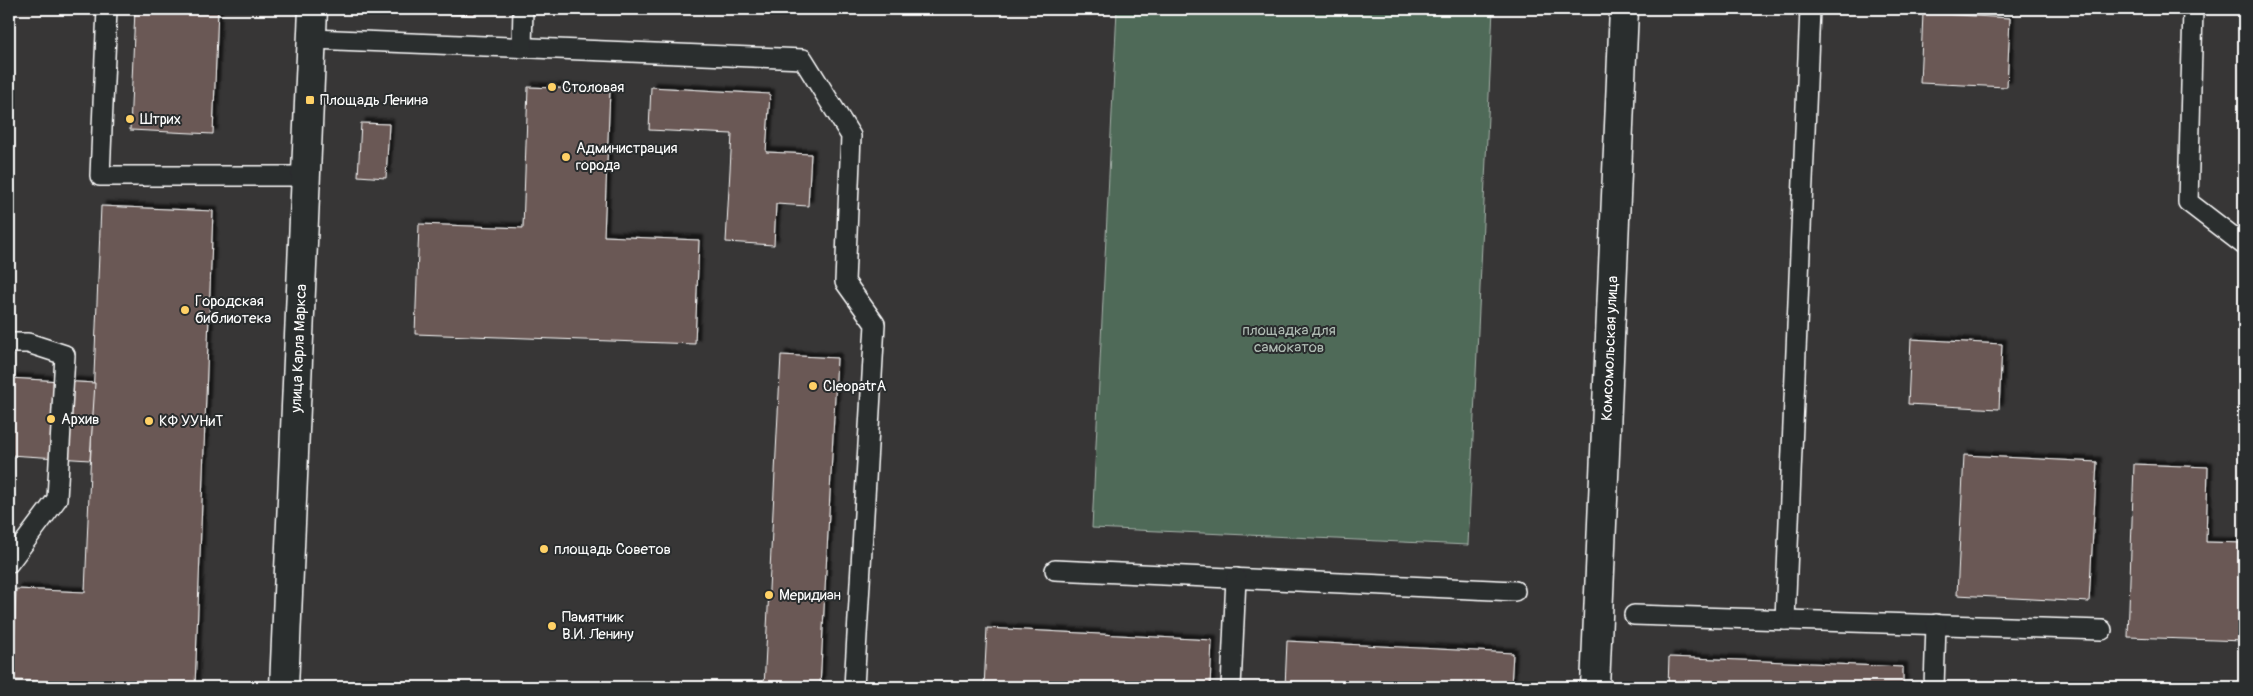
<svg xmlns="http://www.w3.org/2000/svg" width="2253" height="696" font-family="Pangolin,sans-serif">
	<style>
		.green { fill: #506a59; stroke: #a8b4ac }
		.building { fill: #6a5854; stroke: #fff; filter: url(#shadow) }
		.lines { fill: none; stroke-linecap: round; stroke-linejoin: round }
		.service-casing { stroke: #fff; stroke-width: 22 }
		.minor-casing { stroke: #fff; stroke-width: 31 }
		.secondary-casing { stroke: #fff; stroke-width: 31 }
		.service { stroke: #2a2d2e; stroke-width: 19 }
		.minor { stroke: #2a2d2e; stroke-width: 28 }
		.secondary { stroke: #2a2d2e; stroke-width: 28 }
		.poi-dot { fill: #ffd166; stroke: #2a2d2e; stroke-width: 2 }
		.labels { text-anchor: middle; stroke-width: 4; stroke-linejoin: round; paint-order: stroke }
		.poi-label { font-size: 15px; fill: #fff; stroke: #2a2d2e; text-anchor: start }
		.park-label { font-size: 15px; fill: #b0bcb4; stroke: #2a2d2e }
		.street-label { font-size: 15px; fill: #fff; stroke: #2a2d2e }
	</style>
	<defs>
		<filter id="shadow"><feDropShadow dx="4.5" dy="-4.5" stdDeviation="1" flood-color="#0009"/></filter>
	</defs>
	<rect width="100%" height="100%" fill="#373636"/>
	<filter id="ink" filterUnits="userSpaceOnUse"><feTurbulence type="fractalNoise" baseFrequency=".02" numOctaves="2"/><feDisplacementMap in="SourceGraphic" scale="10" xChannelSelector="R" yChannelSelector="G"/><feConvolveMatrix kernelMatrix="1 2 1 2 8 2 1 2 1" color-interpolation-filters="sRGB"/></filter>
	<g filter="url(#ink)">
		<path class="green" d="M1117,9H1493L1468,545L1092,528Z"/>
		<g class="building">
			<path d="M135,9H218L213,134L130,130Z"/>
			<path d="M389,9H475V15L389,11Z"/>
			<path d="M1923,13L2010,18L2007,87L1920,83Z"/>
			<path d="M528,87L610,90L604,236L699,240L695,344L415,334L419,224L523,228Z"/>
			<path d="M651,87L770,94L766,152L811,154L808,206L776,204L774,245L726,242L732,134L649,130Z"/>
			<path d="M361,123L389,124L386,178L358,176Z"/>
			<path d="M101,206L213,211L195,687L13,680L16,589L85,592Z"/>
			<path d="M1911,339L2002,344L1999,409L1908,404Z"/>
			<path d="M781,355L837,358L820,687H764Z"/>
			<path d="M9,378L95,383L90,460L9,455Z"/>
			<path d="M1964,455L2097,462L2089,602L1957,595Z"/>
			<path d="M2134,464L2208,467L2206,542L2244,543V641L2128,637Z"/>
			<path d="M987,628L1212,640L1210,687H984Z"/>
			<path d="M1287,641L1513,653L1511,687H1285Z"/>
			<path d="M1669,657L1903,667V687H1668Z"/>
		</g>
		<g class="lines">
			<defs>
				<g id="service">
					<path d="M107,9L100,176H307"/>
					<path d="M2193,9L2188,202L2244,245"/>
					<path d="M312,39L803,59L851,136L845,282L875,324L854,687"/>
					<path d="M522,48L523,9"/>
					<path d="M9,343H28L65,355L57,499L9,563"/>
					<path d="M1055,570L1515,591"/>
					<path d="M1634,615L2102,630"/>
					<path d="M1785,620L1810,9"/>
					<path d="M1231,687L1236,578"/>
					<path d="M1934,687L1936,624"/>
				</g>
				<g id="minor">
					<path id="s1" d="M1595,687L1624,9"/>
				</g>
				<g id="secondary">
					<path id="s2" d="M284,687L313,9"/>
				</g>
			</defs>
			<use href="#service" class="service-casing"/>
			<use href="#minor" class="minor-casing"/>
			<use href="#secondary" class="secondary-casing"/>
			<use href="#service" class="service"/>
			<use href="#minor" class="minor"/>
			<use href="#secondary" class="secondary"/>
		</g>
	</g>
	<g class="poi-dot">
		<circle cx="552" cy="87" r="5"/>
		<rect x="305" y="95" width="10" height="10" rx="2.5"/>
		<circle cx="130" cy="119" r="5"/>
		<circle cx="566" cy="157" r="5"/>
		<circle cx="185" cy="310" r="5"/>
		<circle cx="813" cy="386" r="5"/>
		<circle cx="51" cy="419" r="5"/>
		<circle cx="149" cy="421" r="5"/>
		<circle cx="544" cy="549" r="5"/>
		<circle cx="769" cy="595" r="5"/>
		<circle cx="552" cy="626" r="5"/>
	</g>
	<g class="labels">
		<g class="poi-label">
			<text x="562" y="92">Столовая</text>
			<text x="320" y="105">Площадь Ленина</text>
			<text x="140" y="124">Штрих</text>
			<text x="576" y="153">Администрация<tspan x="576" dy="17">города</tspan></text>
			<text x="195" y="306">Городская<tspan x="195" dy="17">библиотека</tspan></text>
			<text x="823" y="391">CleopatrA</text>
			<text x="61" y="424">Архив</text>
			<text x="159" y="426">КФ УУНиТ</text>
			<text x="554" y="554">площадь Советов</text>
			<text x="779" y="600">Меридиан</text>
			<text x="562" y="622">Памятник<tspan x="562" dy="17">В.И. Ленину</tspan></text>
		</g>
		<g class="park-label">
			<text x="1289" y="335">площадка для<tspan x="1289" dy="17">самокатов</tspan></text>
		</g>
		<g class="street-label">
			<text dy="5" stroke="none"><textPath href="#s2" startOffset="339">улица Карла Маркса</textPath></text>
			<text dy="5" stroke="none"><textPath href="#s1" startOffset="339">Комсомольская улица</textPath></text>
		</g>
	</g>
	<rect width="2253" height="696" fill="none" stroke="#2a2d2e" stroke-width="30"/>
	<rect x="15" y="15" width="2223" height="666" fill="none" stroke="#fff" stroke-width="2" filter="url(#ink)"/>
</svg>
